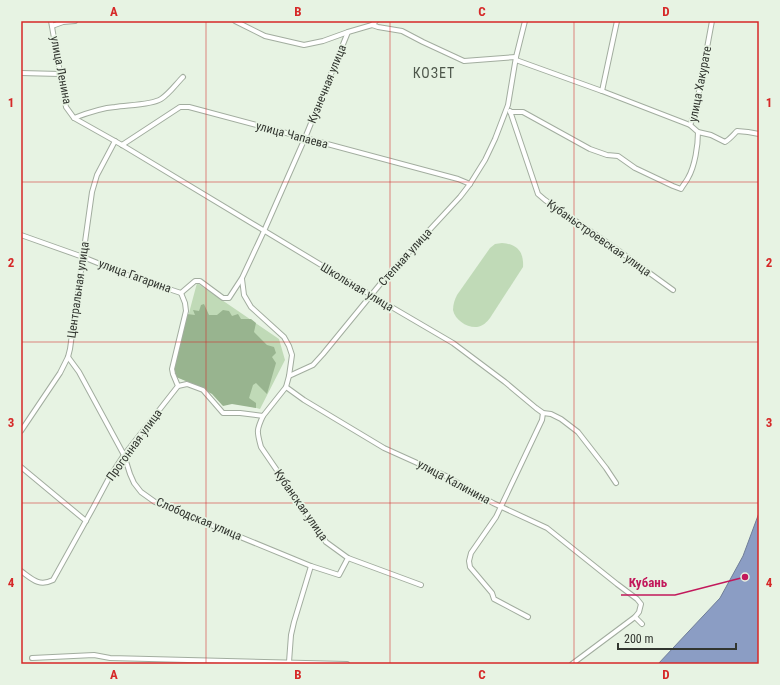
<svg xmlns="http://www.w3.org/2000/svg" width="780" height="685" font-family="'Roboto Condensed',sans-serif">
	<style>
		.green { fill: #c0dab7 }
		.forest { fill: #98b48f }
		.water { fill: #8b9dc4; stroke: #707e98 }
		.lines { fill: none; stroke-linecap: round; stroke-linejoin: round }
		.minor-casing { stroke: #a2ad9f; stroke-width: 6 }
		.minor { stroke: #fff; stroke-width: 4 }
		.grid { fill: none; stroke: #d62828; stroke-width: 1; stroke-opacity: 0.55 }
		.labels { text-anchor: middle; stroke-width: 3.5; stroke-linejoin: round; paint-order: stroke }
		.street-label { font-size: 12px; fill: #323630; stroke: #e7f3e3 }
		.quarter-label { font-size: 14px; letter-spacing: 1px; fill: #4e574b; stroke: #e7f3e3 }
		.leader { fill: none; stroke: #c2185b; stroke-width: 1.5 }
		.callout-dot { fill: #c2185b; stroke: #e7f3e3; stroke-width: 1.5 }
		.callout-label { font-size: 13px; text-anchor: middle; font-weight: bold; fill: #c2185b; stroke: #e7f3e3; stroke-width: 3.5; stroke-linejoin: round; paint-order: stroke }
		.neatline { fill: none; stroke: #d62828; stroke-width: 1.5 }
		.grid-label { font-size: 13px; text-anchor: middle; font-weight: bold; fill: #d62828 }
	</style>
	<rect width="100%" height="100%" fill="#e7f3e3"/>
	<g class="green">
		<path d="M502,243C517,244 524,252 523,267L490,318C487,322 483,326 477,327C467,328 455,320 453,310C453,304 455,299 457,295L490,248L495,244Z"/>
		<path d="M197,283L279,339L285,360L260,409L235,402L222,405L216,395L179,378L174,369Z"/>
	</g>
	<path class="forest" d="M204,304L209,315H217L223,310L229,311L232,316L238,314L241,319H251L256,323L254,332L267,345L274,347L276,353L272,357L276,363L267,394L256,383L253,385L249,398L256,403V408L232,404L223,406L212,394L196,386L191,383L176,377L172,372L187,314L195,315L193,310L199,311L201,305Z"/>
	<path class="water" d="M759,513V664H658L720,598L743,556Z"/>
	<g class="lines">
		<defs>
			<g id="minor">
				<path d="M51,21L66,107L74,118L122,145L371,295L453,343L505,382L536,408L543,413L551,414L561,419L578,432L606,468L616,483"/>
				<path d="M235,21L265,36L304,45L323,41L348,32"/>
				<path d="M372,25L378,27L402,31L423,42L464,61L516,57"/>
				<path d="M52,26L63,22L75,21"/>
				<path d="M21,73L60,74"/>
				<path d="M602,91L617,21"/>
				<path d="M510,111L538,194L545,200L615,248L673,290"/>
				<path d="M510,112H523L590,149L607,155L618,156L635,168L673,186L681,189C683,185 686,182 688,178C695,166 698,145 698,132L690,125L602,91L516,60"/>
				<path d="M74,118C87,113 101,108 115,107C127,105 152,105 161,99C169,94 176,84 183,77"/>
				<path d="M690,125L695,113L712,21"/>
				<path d="M698,132L711,135L725,142C730,139 733,135 737,131L748,132L759,134"/>
				<path d="M122,145L180,107H189L458,179L470,184"/>
				<path d="M21,235L83,257L132,277L181,293"/>
				<path d="M181,293L195,281H200L223,298H229L242,278L264,231L305,138L348,32L372,25L376,21"/>
				<path d="M68,357L79,372L124,455L130,474L134,483L141,492L155,502L311,566L339,575L348,558"/>
				<path d="M289,376L313,365L323,354L386,277L460,197L470,184L485,160L495,139L508,105L516,57L525,21"/>
				<path d="M178,386L187,384L203,390L223,413H240L263,416L286,387L289,376L292,355L289,346L284,337L251,307L244,295L242,279"/>
				<path d="M286,387L304,400L384,448L446,476L493,503L547,528L617,584L637,599L641,604L639,612L635,617L642,624"/>
				<path d="M263,416C256,431 257,432 261,447L326,542L348,558L421,585"/>
				<path d="M21,431L60,373L68,357L70,349L92,192L97,175L115,141"/>
				<path d="M21,467L86,521"/>
				<path d="M21,571C32,579 39,587 53,580L93,508L109,478L124,455L178,386L173,374L172,369L186,311L185,303L181,293"/>
				<path d="M528,617L494,599L492,593L470,567L469,561L471,553L496,517L542,420L543,413"/>
				<path d="M32,658L94,655L110,658L347,664"/>
				<path d="M289,662L291,635L294,622L311,566"/>
				<path d="M572,664L635,617"/>
			</g>
		</defs>
		<use href="#minor" class="minor-casing"/>
		<use href="#minor" class="minor"/>
	</g>
	<path class="grid" d="M206,21V664M390,21V664M574,21V664M21,182H759M21,342H759M21,503H759"/>
	<g class="labels">
		<g class="street-label">
			<text transform="translate(61 70) rotate(79)" y="4">улица Ленина</text>
			<text transform="translate(327 84) rotate(-68)" y="4">Кузнечная улица</text>
			<text transform="translate(700 84) rotate(-79)" y="4">улица Хакурате</text>
			<text transform="translate(292 135) rotate(15)" y="4">улица Чапаева</text>
			<text transform="translate(599 238) rotate(35)" y="4">Кубаньстроевская улица</text>
			<text transform="translate(405 257) rotate(-48)" y="4">Степная улица</text>
			<text transform="translate(135 276) rotate(20)" y="4">улица Гагарина</text>
			<text transform="translate(357 287) rotate(31)" y="4">Школьная улица</text>
			<text transform="translate(78 290) rotate(-82)" y="4">Центральная улица</text>
			<text transform="translate(134 445) rotate(-54)" y="4">Прогонная улица</text>
			<text transform="translate(454 482) rotate(28)" y="4">улица Калинина</text>
			<text transform="translate(301 505) rotate(55)" y="4">Кубанская улица</text>
			<text transform="translate(199 519) rotate(23)" y="4">Слободская улица</text>
		</g>
		<g class="quarter-label">
			<text x="434" y="78">КОЗЕТ</text>
		</g>
	</g>
	<path class="leader" d="M745 577L675 595H621"/>
	<circle class="callout-dot" cx="745" cy="577" r="4"/>
	<g class="callout-label">
		<text x="648" y="587">Кубань</text>
	</g>
	<rect width="780" height="685" fill="none" stroke="#e7f3e3" stroke-width="44"/>
	<path d="M618 643v6h118v-6" fill="none" stroke="#323630" stroke-width="2"/>
	<text x="624" y="643" font-size="12" fill="#323630" stroke="#e7f3e3" stroke-width="3" paint-order="stroke">200 m</text>
	<rect x="22" y="22" width="736" height="641" class="neatline"/>
	<g class="grid-label">
		<text x="114" y="16">A</text>
		<text x="298" y="16">B</text>
		<text x="482" y="16">C</text>
		<text x="666" y="16">D</text>
		<text x="11" y="107">1</text>
		<text x="769" y="107">1</text>
		<text x="11" y="267">2</text>
		<text x="769" y="267">2</text>
		<text x="11" y="427">3</text>
		<text x="769" y="427">3</text>
		<text x="11" y="587">4</text>
		<text x="769" y="587">4</text>
		<text x="114" y="679">A</text>
		<text x="298" y="679">B</text>
		<text x="482" y="679">C</text>
		<text x="666" y="679">D</text>
	</g>
</svg>
